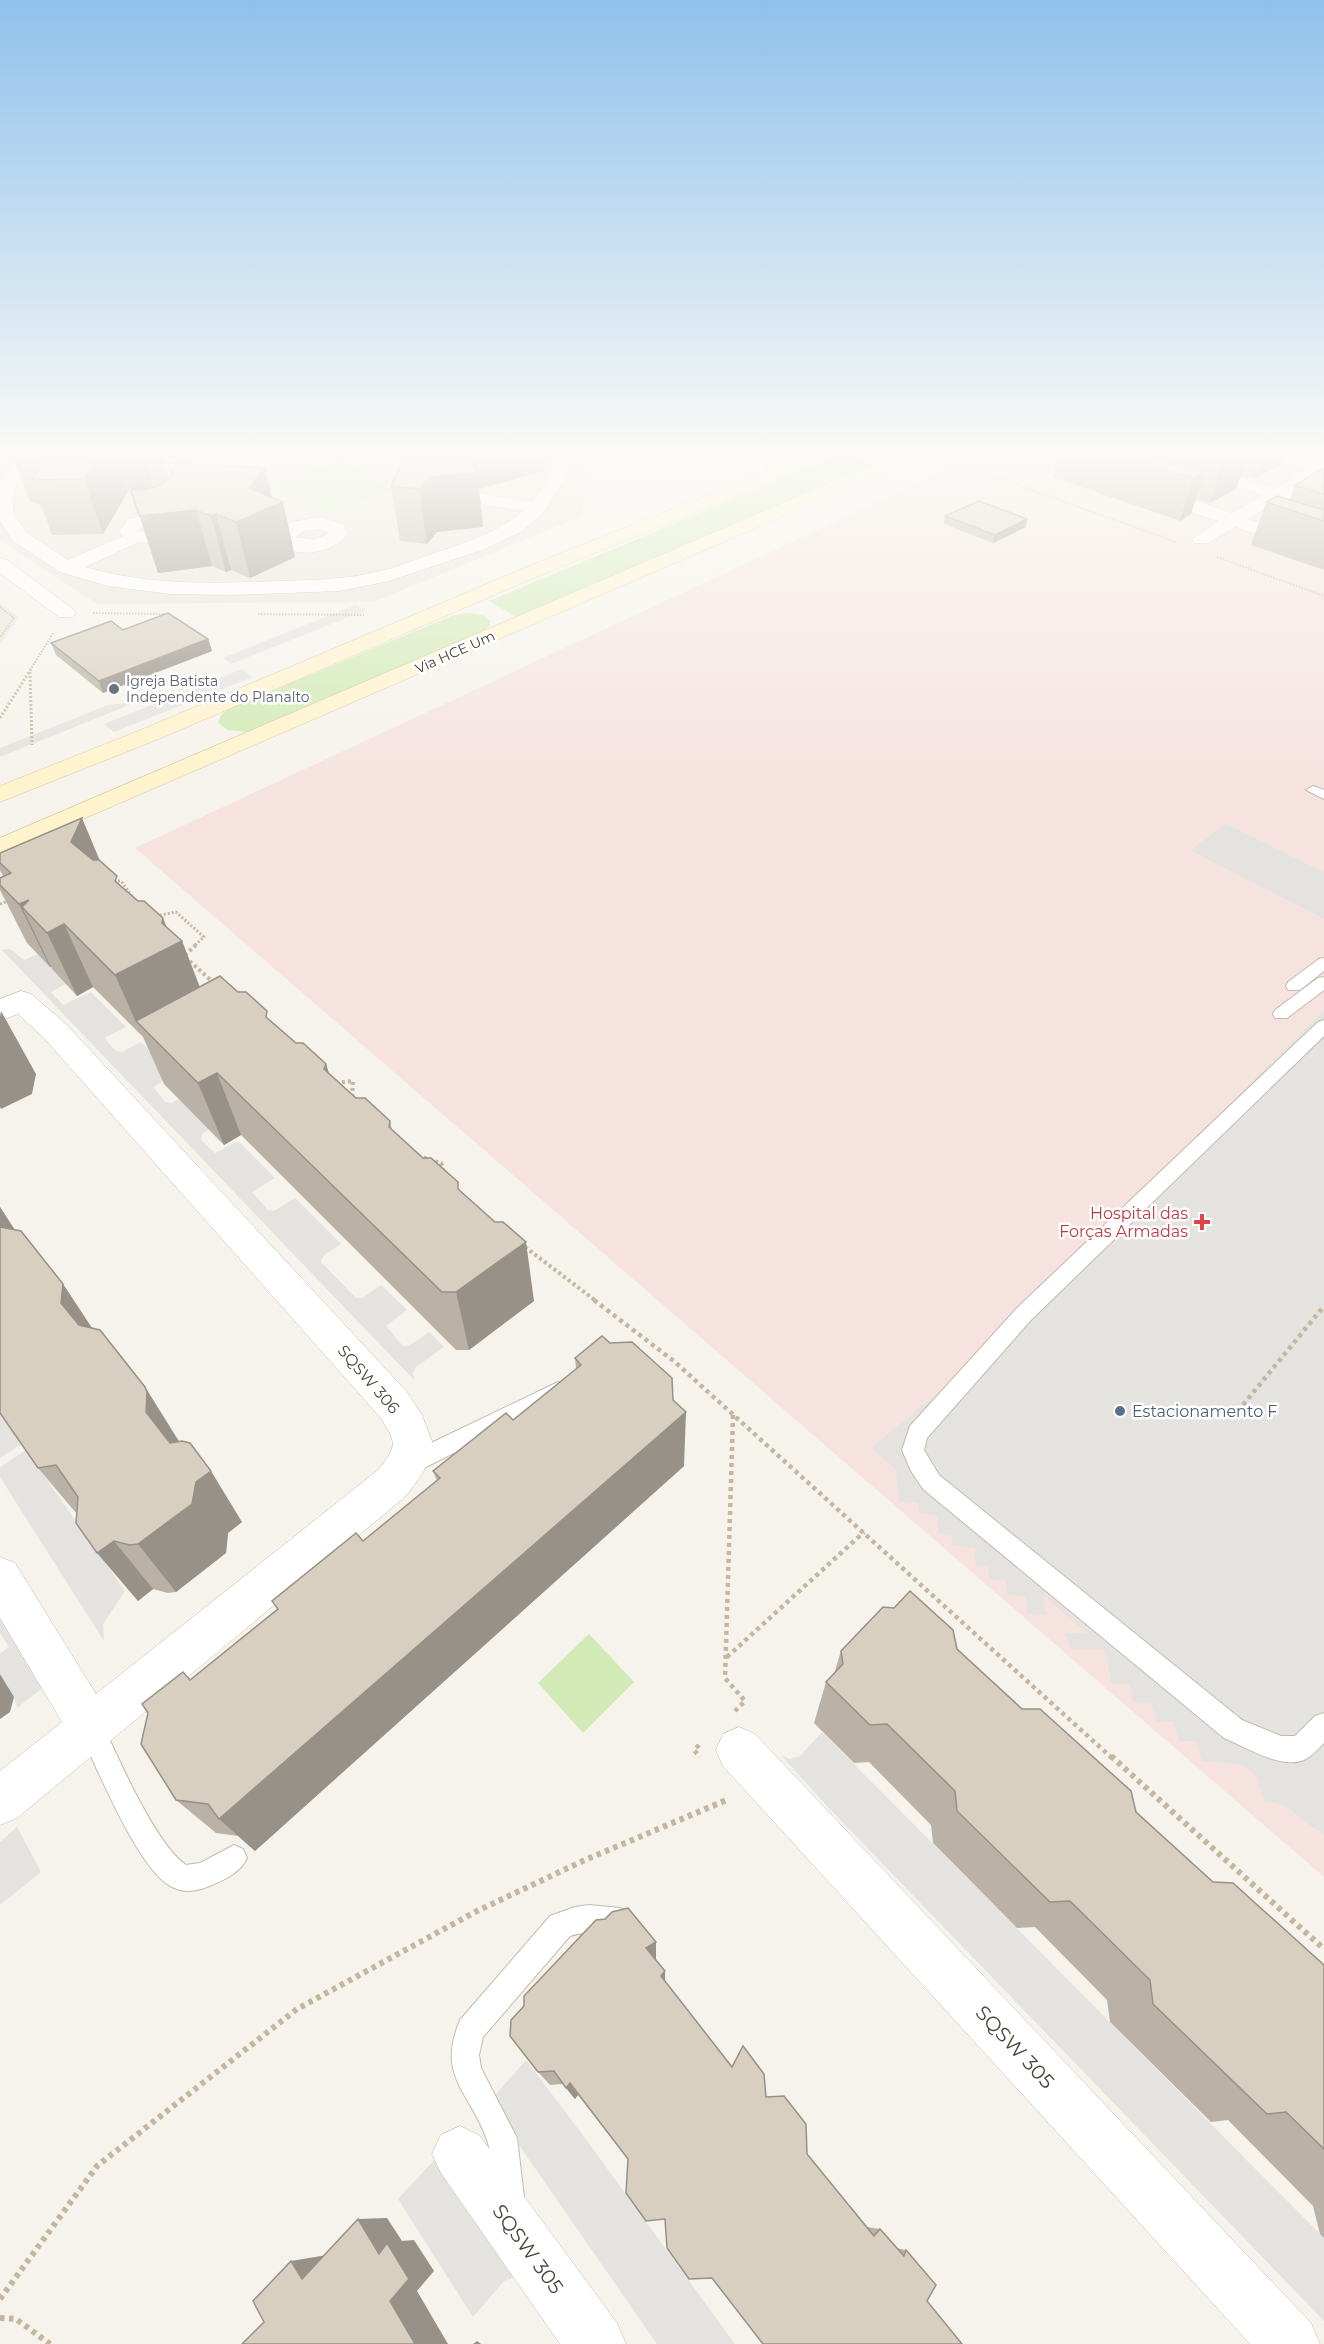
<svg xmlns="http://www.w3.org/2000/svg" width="1324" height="2344" font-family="Montserrat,sans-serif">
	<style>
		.residential { fill: #eae5da }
		.medical { fill: #f6e3e0 }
		.green { fill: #d2eab5 }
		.parking { fill: #e5e3e0 }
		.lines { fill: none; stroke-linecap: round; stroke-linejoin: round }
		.lane-casing { stroke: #c2bbae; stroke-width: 2 }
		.street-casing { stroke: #c2bbae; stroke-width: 1 }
		.secondary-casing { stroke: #d6c79b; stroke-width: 1 }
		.path-far4 { stroke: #c4b79f; stroke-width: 2; stroke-dasharray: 1.5 1.5; stroke-linecap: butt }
		.path-far3 { stroke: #c4b79f; stroke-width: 3; stroke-dasharray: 2 2; stroke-linecap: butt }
		.path-far2 { stroke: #c4b79f; stroke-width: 4; stroke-dasharray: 3 3; stroke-linecap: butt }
		.path-far1 { stroke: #c4b79f; stroke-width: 4.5; stroke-dasharray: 4 4; stroke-linecap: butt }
		.path { stroke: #c4b79f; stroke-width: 6; stroke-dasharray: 4.5 4.5; stroke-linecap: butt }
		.lane { fill: #fff; fill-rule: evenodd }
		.street { fill: #fff; fill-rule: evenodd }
		.secondary { fill: #fff3cd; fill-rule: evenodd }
		.wall { fill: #bab2a6 }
		.shaded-wall { fill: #979187 }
		.building { fill: #d8cfc1; stroke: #979187; stroke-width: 1.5 }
		.worship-dot { fill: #6b7280; stroke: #fff; stroke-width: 2 }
		.health-dot { fill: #e0444e; stroke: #fff; stroke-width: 2 }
		.service-dot { fill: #5c6f8a; stroke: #fff; stroke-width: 2 }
		.labels { text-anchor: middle; stroke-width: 5; stroke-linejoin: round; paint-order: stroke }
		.far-street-label { font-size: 14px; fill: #4b4439; stroke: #fff }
		.far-worship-label { font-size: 14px; fill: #5b616d; stroke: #fff; text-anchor: start }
		.health-label { font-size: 16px; fill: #be3a42; stroke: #fff; text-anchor: end }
		.street-label { font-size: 16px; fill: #4b4439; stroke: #fff }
		.service-label { font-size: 16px; fill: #4e5e75; stroke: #fff; text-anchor: start }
		.near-street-label { font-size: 20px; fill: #4b4439; stroke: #fff }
	</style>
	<rect width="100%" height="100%" fill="#f6f3ec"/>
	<g class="residential">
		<path d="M6,455H587L582,516L373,602L97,604L0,540V461Z"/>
		<path d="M0,603L19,617L0,644Z"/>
	</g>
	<path class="medical" d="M979,455H1324V1877L135,848Z"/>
	<g class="green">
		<path d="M839,455H848L873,465L517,617L489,601Z"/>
		<path d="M341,461L395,489L326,512L273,482Z"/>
		<path d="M469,613L483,615L490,621L489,626L483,632L248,732L227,730L218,722L221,715L228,709L454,615Z"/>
		<path d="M589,1634L634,1682L583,1733L538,1683Z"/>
	</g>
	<g class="parking">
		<path d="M355,605L367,610L231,664L223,658Z"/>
		<path d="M242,669L253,677L114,732L104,724Z"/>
		<path d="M137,702L0,757V748L108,705Z"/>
		<path d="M1226,824L1324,872V919L1190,850Z"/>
		<path d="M10,949L24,960L43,952L71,981L51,992L63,1005L91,992L126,1027L104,1038L116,1051L122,1052L141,1042L173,1075L153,1087L165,1102L171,1103L190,1093L221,1122L202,1134L201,1140L215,1153L238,1141L275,1178L252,1192L268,1210L274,1211L295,1198L341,1244L324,1255L321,1262L356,1298H362L381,1285L407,1310L386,1326L403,1346H409L429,1332L444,1347L416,1367L413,1373L414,1380L2,950Z"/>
		<path d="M1324,1010V1835L1316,1828H1313L1286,1806L1271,1802L1265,1803L1257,1777L1241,1764L1202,1761L1196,1741H1179L1173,1721L1156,1722L1151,1702H1133L1129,1684H1112L1104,1649H1071L1066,1633H1087L1044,1596L1046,1615L1027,1613L1026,1597L1006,1594V1581L989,1579L988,1567L975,1565V1548L952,1545V1535L938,1533V1516L918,1513V1503L899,1501L896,1470L871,1448L952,1381Z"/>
		<path d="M0,1412L22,1444L0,1458Z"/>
		<path d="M26,1450L125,1591L103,1624L104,1641L0,1477V1467Z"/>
		<path d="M0,1582L46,1685L17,1708L14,1697L0,1674V1654L9,1647L0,1633Z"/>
		<path d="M822,1732L1324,2238V2321L825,1804L781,1755L790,1759L800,1756Z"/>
		<path d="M17,1827L41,1872L0,1905V1842Z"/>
		<path d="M526,2060L582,2134L735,2344H657L489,2102Z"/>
		<path d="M436,2158L517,2276L504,2281L473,2317L398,2199Z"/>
	</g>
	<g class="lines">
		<defs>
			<g id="lane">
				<path d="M746,455H755L772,476L770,478H764Z"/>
				<path d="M761,455L806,457L811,460C800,467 772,462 761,455Z"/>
				<path d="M1313,786L1324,790V799L1306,790Z"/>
				<path d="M1324,958V971L1300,990H1288L1286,986L1288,982L1319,959Z"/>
				<path d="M1324,977V990L1287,1018H1275L1273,1014L1275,1010L1318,978Z"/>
				<path d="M1324,1020V1036L1031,1320L927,1438L924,1450L939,1475L1242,1720L1281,1736H1295L1315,1716L1324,1713V1743C1319,1748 1313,1755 1306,1759C1283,1771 1246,1747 1224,1738L923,1489L911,1471L902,1450L910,1426L1017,1308L1318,1022Z"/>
				<path d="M558,1382L565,1385L568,1391L565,1397L416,1472L408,1475L400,1472L397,1465L400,1458Z"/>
				<path d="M91,1716L100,1719C117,1755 155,1844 186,1865L200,1863L234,1845L243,1849L247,1858C241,1872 226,1879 212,1885C198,1891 186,1894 172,1887C139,1871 99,1772 82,1737L79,1728L82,1719Z"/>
				<path d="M589,1905L620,1908L630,1912L634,1922L630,1932C611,1939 590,1929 570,1936L483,2037L479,2055L481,2068L517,2138L524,2197L520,2208L509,2212L498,2208C489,2186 494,2161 487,2140C470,2091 436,2077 460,2020L550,1916L575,1907Z"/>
			</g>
			<g id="street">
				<path d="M21,455H38L18,480L14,490L13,514L27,533L68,560L123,536L120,531L128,519L160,513L180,517L187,527L175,539L156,544L139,542L85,567C147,585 212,584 276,581C310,580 343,580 376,572C397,568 417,559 437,552C468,542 498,532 523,511L451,499L430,500L427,496L430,492L451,489L533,502L551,473V455H567L569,473L544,512L521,532L482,550L389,581L339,591L232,595L171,594L108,586L60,572L13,541L0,521V482ZM160,523L168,526L156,532L139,531L141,527Z"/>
				<path d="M1148,455H1172L1276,488L1306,470L1269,459L1267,455H1292L1319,463L1324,462V475L1292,493L1324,503V514L1280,501L1248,519L1324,545V557L1235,527L1208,543H1194L1192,539L1218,521L1145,496L1142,492L1145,488H1157L1232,513L1263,495L1150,459Z"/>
				<path d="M320,517L343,524L348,533C335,553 292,562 277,539L279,530L292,522ZM319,529L329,533L314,540L295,537L304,531Z"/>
				<path d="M0,558L7,560L73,609L76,613L73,617H59L0,573Z"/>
				<path d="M21,991L31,994L66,1024L407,1392L422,1415L433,1444L423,1473L406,1496L17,1818L0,1825V1771L62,1722L0,1618V1557L15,1563L96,1694L378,1470C398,1445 397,1442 379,1416L44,1038L18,1014L0,1021V999Z"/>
				<path d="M739,1727L755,1734L1311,2323L1320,2344H1250L723,1766L716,1750L723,1734Z"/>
				<path d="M460,2126L479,2135L617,2323L626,2344H560L441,2173L432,2154L441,2135Z"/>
			</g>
			<g id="secondary">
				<path d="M808,455H830L828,459L548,572L159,739L0,802V786L143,729L534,564Z"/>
				<path d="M895,455H917L915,459L0,855V838Z"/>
			</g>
		</defs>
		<use href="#lane" class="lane-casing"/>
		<use href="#street" class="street-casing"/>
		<use href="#secondary" class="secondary-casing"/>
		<g class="path-far4">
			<path d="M987,455L983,458V472L987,474L1176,542"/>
			<path d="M1217,557L1324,596"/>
			<path d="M0,607L14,618L0,637"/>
			<path d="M93,613L166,614"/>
			<path d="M258,614L364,615"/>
			<path d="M30,670L54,632"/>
		</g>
		<g class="path-far3">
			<path d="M30,672L32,745"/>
			<path d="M0,718L31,669"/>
			<path d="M114,881H121L134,899"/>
			<path d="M0,904L8,901"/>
			<path d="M156,916L176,912L204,937L194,946"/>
		</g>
		<g class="path-far2">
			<path d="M196,945L184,956L215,984"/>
			<path d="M336,1083L353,1081L352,1098"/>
			<path d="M418,1156L441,1163L444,1172"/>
			<path d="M525,1247L596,1301"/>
		</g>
		<g class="path-far1">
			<path d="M594,1300L675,1362L1112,1758"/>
			<path d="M1238,1411L1324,1306"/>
			<path d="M733,1415L725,1678L745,1701L735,1711"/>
			<path d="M727,1657L864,1532"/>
			<path d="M699,1745L694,1750L700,1757"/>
		</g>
		<g class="path">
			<path d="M1111,1756L1324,1949"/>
			<path d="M0,2299L97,2166L297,2009L477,1911L587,1859L729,1799"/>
			<path d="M0,2318L16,2319L50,2344"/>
		</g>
		<use href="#lane" class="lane"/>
		<use href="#street" class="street"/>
		<use href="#secondary" class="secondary"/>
	</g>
	<g class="wall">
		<path d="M12,455H165L161,457L163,460L168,478L171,475L167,463L283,502L295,557L250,578L231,570L226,572L212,566L158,573L139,515H138L129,490L103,534L52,535L41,505L30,502Z"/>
		<path d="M420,455H550L549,458L543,459L544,471L479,489L483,527L437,532L427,544L400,541L391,486L420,460Z"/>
		<path d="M1058,455H1283L1280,465L1254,479L1241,475L1236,489L1210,503L1196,499L1191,514L1180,521L1053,477Z"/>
		<path d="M1324,469V570L1251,545L1266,502L1290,499L1295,485Z"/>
		<path d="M945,516L1026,527L993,543L944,524Z"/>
		<path d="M123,630L208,639L212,651L103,693L56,655L51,643Z"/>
		<path d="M0,853L100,861L120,885L182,941L200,987L270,1020L296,1043L326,1064L329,1073L356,1098L390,1121L392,1130L460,1191L534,1301L469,1350H456L241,1135L224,1145L164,1084L143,1037L93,987L77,996L53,970L51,967H50L27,943L0,890V878L3,876L0,870Z"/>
		<path d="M0,1207L15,1230L63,1284L92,1328L145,1387L179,1441L242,1522L228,1533L226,1553L176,1592L168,1593L153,1589L138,1601L77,1514L38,1468L0,1413Z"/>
		<path d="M575,1358L673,1400L684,1466L255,1851L238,1836L216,1833L176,1800L190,1680L277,1609L272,1601L363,1541L437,1481L433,1471L513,1420L576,1369Z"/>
		<path d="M957,1649L1213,1882L1324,1965V2238L1320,2234L1313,2206L1228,2120L1211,2122L1110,2022L1107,2000L1035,1927L1017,1928L933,1843L931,1825L869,1762L854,1763L814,1723L826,1682L834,1674L841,1651Z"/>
		<path d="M605,1919L656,1942V1960L665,1971V1981L732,2067L766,2097L807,2154L867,2227L880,2229L896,2248L906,2250L936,2285L712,2278L665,2219L628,2159L578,2095L575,2099L563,2084L550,2085L538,2072Z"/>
	</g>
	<g class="shaded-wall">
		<path d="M83,455H118L129,490L103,534L84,479Z"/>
		<path d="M470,455H550L549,458L543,459L544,471L479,489L483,527L437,532L427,544L419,489L430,477Z"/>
		<path d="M1236,455H1248L1236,489L1210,503L1224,461Z"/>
		<path d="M1262,455H1283L1280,465L1254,479Z"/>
		<path d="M144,457L160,511L131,490L139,515H138L121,461Z"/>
		<path d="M265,468L274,505L283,502L295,557L250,578L236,522L249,488Z"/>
		<path d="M1204,472L1191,514L1180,521L1193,478Z"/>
		<path d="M196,510L212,566L158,573L140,516Z"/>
		<path d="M216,514L231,570L226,572L211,516Z"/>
		<path d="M1027,519L1026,527L993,543L995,535Z"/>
		<path d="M208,639L212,651L103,693L99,681Z"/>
		<path d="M82,818L108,880L71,842Z"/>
		<path d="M29,900L22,907L51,967H50L19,904Z"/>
		<path d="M163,918L174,945L182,941L206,1004L136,1022L115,975L162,923Z"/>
		<path d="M64,924L93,987L77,996L47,933Z"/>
		<path d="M1,1011L36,1074L32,1094L1,1109L0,1107V1017Z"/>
		<path d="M326,1064L344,1126L324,1069Z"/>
		<path d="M217,1073L241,1135L224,1145L198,1083Z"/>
		<path d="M0,1207L29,1252L0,1228Z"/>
		<path d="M526,1242L534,1301L469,1350L456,1292Z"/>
		<path d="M63,1284L101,1342L99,1360L61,1303Z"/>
		<path d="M145,1387L179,1442L181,1466L146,1412Z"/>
		<path d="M686,1412L684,1466L255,1851L219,1819Z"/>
		<path d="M211,1471L242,1522L228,1533L226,1553L176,1592L138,1544L196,1482Z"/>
		<path d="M114,1541L153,1589L138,1601L97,1553Z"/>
		<path d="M0,1674L14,1697L10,1712L0,1719Z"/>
		<path d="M656,1942V1964L646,1948Z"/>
		<path d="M665,1971V1991L661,1976Z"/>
		<path d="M570,2083L578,2095L575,2099L566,2088Z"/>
		<path d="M387,2218L402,2241L414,2240L434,2271L417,2291L448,2344H415L390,2301L379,2254L358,2219Z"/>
		<path d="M327,2255L302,2279L291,2261Z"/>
		<path d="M477,2341L481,2344H473Z"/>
	</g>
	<g class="building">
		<path d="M33,455H101L84,479L32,480L40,468H34L43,457Z"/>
		<path d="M119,455H158L163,460L144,457L121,461Z"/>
		<path d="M405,455H410L420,460V455H470L477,473L430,477L419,489L391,486Z"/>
		<path d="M1120,455H1151L1204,472L1193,478Z"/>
		<path d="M1202,455H1236L1224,461Z"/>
		<path d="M167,463L265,468L249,488L283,502L236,522L216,514L211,516L196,510L140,516L131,490L140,491L161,485L174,473Z"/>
		<path d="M1322,469H1324V494L1295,485Z"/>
		<path d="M1277,496L1324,510V521L1266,502Z"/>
		<path d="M979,501L1027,519L995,535L945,516Z"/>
		<path d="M168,613L208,639L99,681L51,643L111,621L123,630Z"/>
		<path d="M82,818L71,842L93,860H99L117,876L115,881L138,901H144L163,918L162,923L182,941L115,975L64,924L47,933L22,907L29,900L19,904L0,885V878L11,873L0,863V853Z"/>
		<path d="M220,976L238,992H246L267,1011L266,1017L296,1043H303L326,1064L324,1069L356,1098H365L390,1121L389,1127L423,1158H431L458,1182V1189L495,1222H503L526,1242L456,1292H442L217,1073L198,1083L136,1021Z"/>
		<path d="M0,1225L1,1227L21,1231L63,1284L61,1303L79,1325L100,1330L145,1387L147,1392L146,1412L170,1443L182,1441L190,1443L211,1471L196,1482L192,1504L138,1544L130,1545L114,1541L97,1553L76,1523L78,1497L56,1465L38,1468L0,1413Z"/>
		<path d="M602,1336L610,1343L632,1342L672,1378L673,1400L686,1412L219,1819L208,1804L176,1800L141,1744L148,1713L142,1704L183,1672L190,1680L278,1609L272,1601L356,1533L363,1541L440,1478L433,1471L506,1413L513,1420L581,1365L575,1358Z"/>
		<path d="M910,1591L953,1630L957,1649L1022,1709H1040L1131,1791L1136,1812L1213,1882L1233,1883L1324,1965V2149L1286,2112L1267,2114L1153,2004L1150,1980L1070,1901L1050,1902L957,1811L955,1791L887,1724L870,1725L826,1682L843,1664L841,1651L883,1607L894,1608Z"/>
		<path d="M628,1908L656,1942L646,1948L665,1971L661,1976L732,2067L743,2046L764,2074L766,2097L784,2096L806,2124L807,2154L874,2236L880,2229L904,2256L906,2250L936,2285L927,2301L962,2344H763L712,2278L689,2279L667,2248L665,2219L646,2221L626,2193L628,2159L570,2083L566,2088L554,2071L538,2072L510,2036L511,2020L524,2006V1996L596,1920L605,1919L612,1912Z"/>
		<path d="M358,2219L379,2254L387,2243L409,2279L390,2301L415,2344H242L264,2322L253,2301L291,2261L302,2279Z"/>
	</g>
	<linearGradient id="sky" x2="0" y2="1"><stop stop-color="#8fc1ec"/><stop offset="0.58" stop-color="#fbfaf6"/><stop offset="1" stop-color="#fbfaf6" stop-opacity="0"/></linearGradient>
	<rect width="1324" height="783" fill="url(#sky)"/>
	<circle class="worship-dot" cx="114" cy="689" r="6"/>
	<path class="health-dot" d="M1199 1213h6v6h6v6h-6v6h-6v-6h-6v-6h6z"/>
	<circle class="service-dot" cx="1120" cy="1411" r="6"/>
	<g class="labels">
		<g class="far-street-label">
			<text transform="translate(455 652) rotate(-24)" y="5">Via HCE Um</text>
		</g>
		<g class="far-worship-label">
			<text x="126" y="686">Igreja Batista<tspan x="126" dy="16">Independente do Planalto</tspan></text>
		</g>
		<g class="health-label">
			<text x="1188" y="1219">Hospital das<tspan x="1188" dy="18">Forças Armadas</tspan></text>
		</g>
		<g class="street-label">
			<text transform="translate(369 1379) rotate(49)" y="6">SQSW 306</text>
		</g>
		<g class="service-label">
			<text x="1132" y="1417">Estacionamento F</text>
		</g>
		<g class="near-street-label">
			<text transform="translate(1015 2047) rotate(47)" y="7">SQSW 305</text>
			<text transform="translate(528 2249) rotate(54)" y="7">SQSW 305</text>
		</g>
	</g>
</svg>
